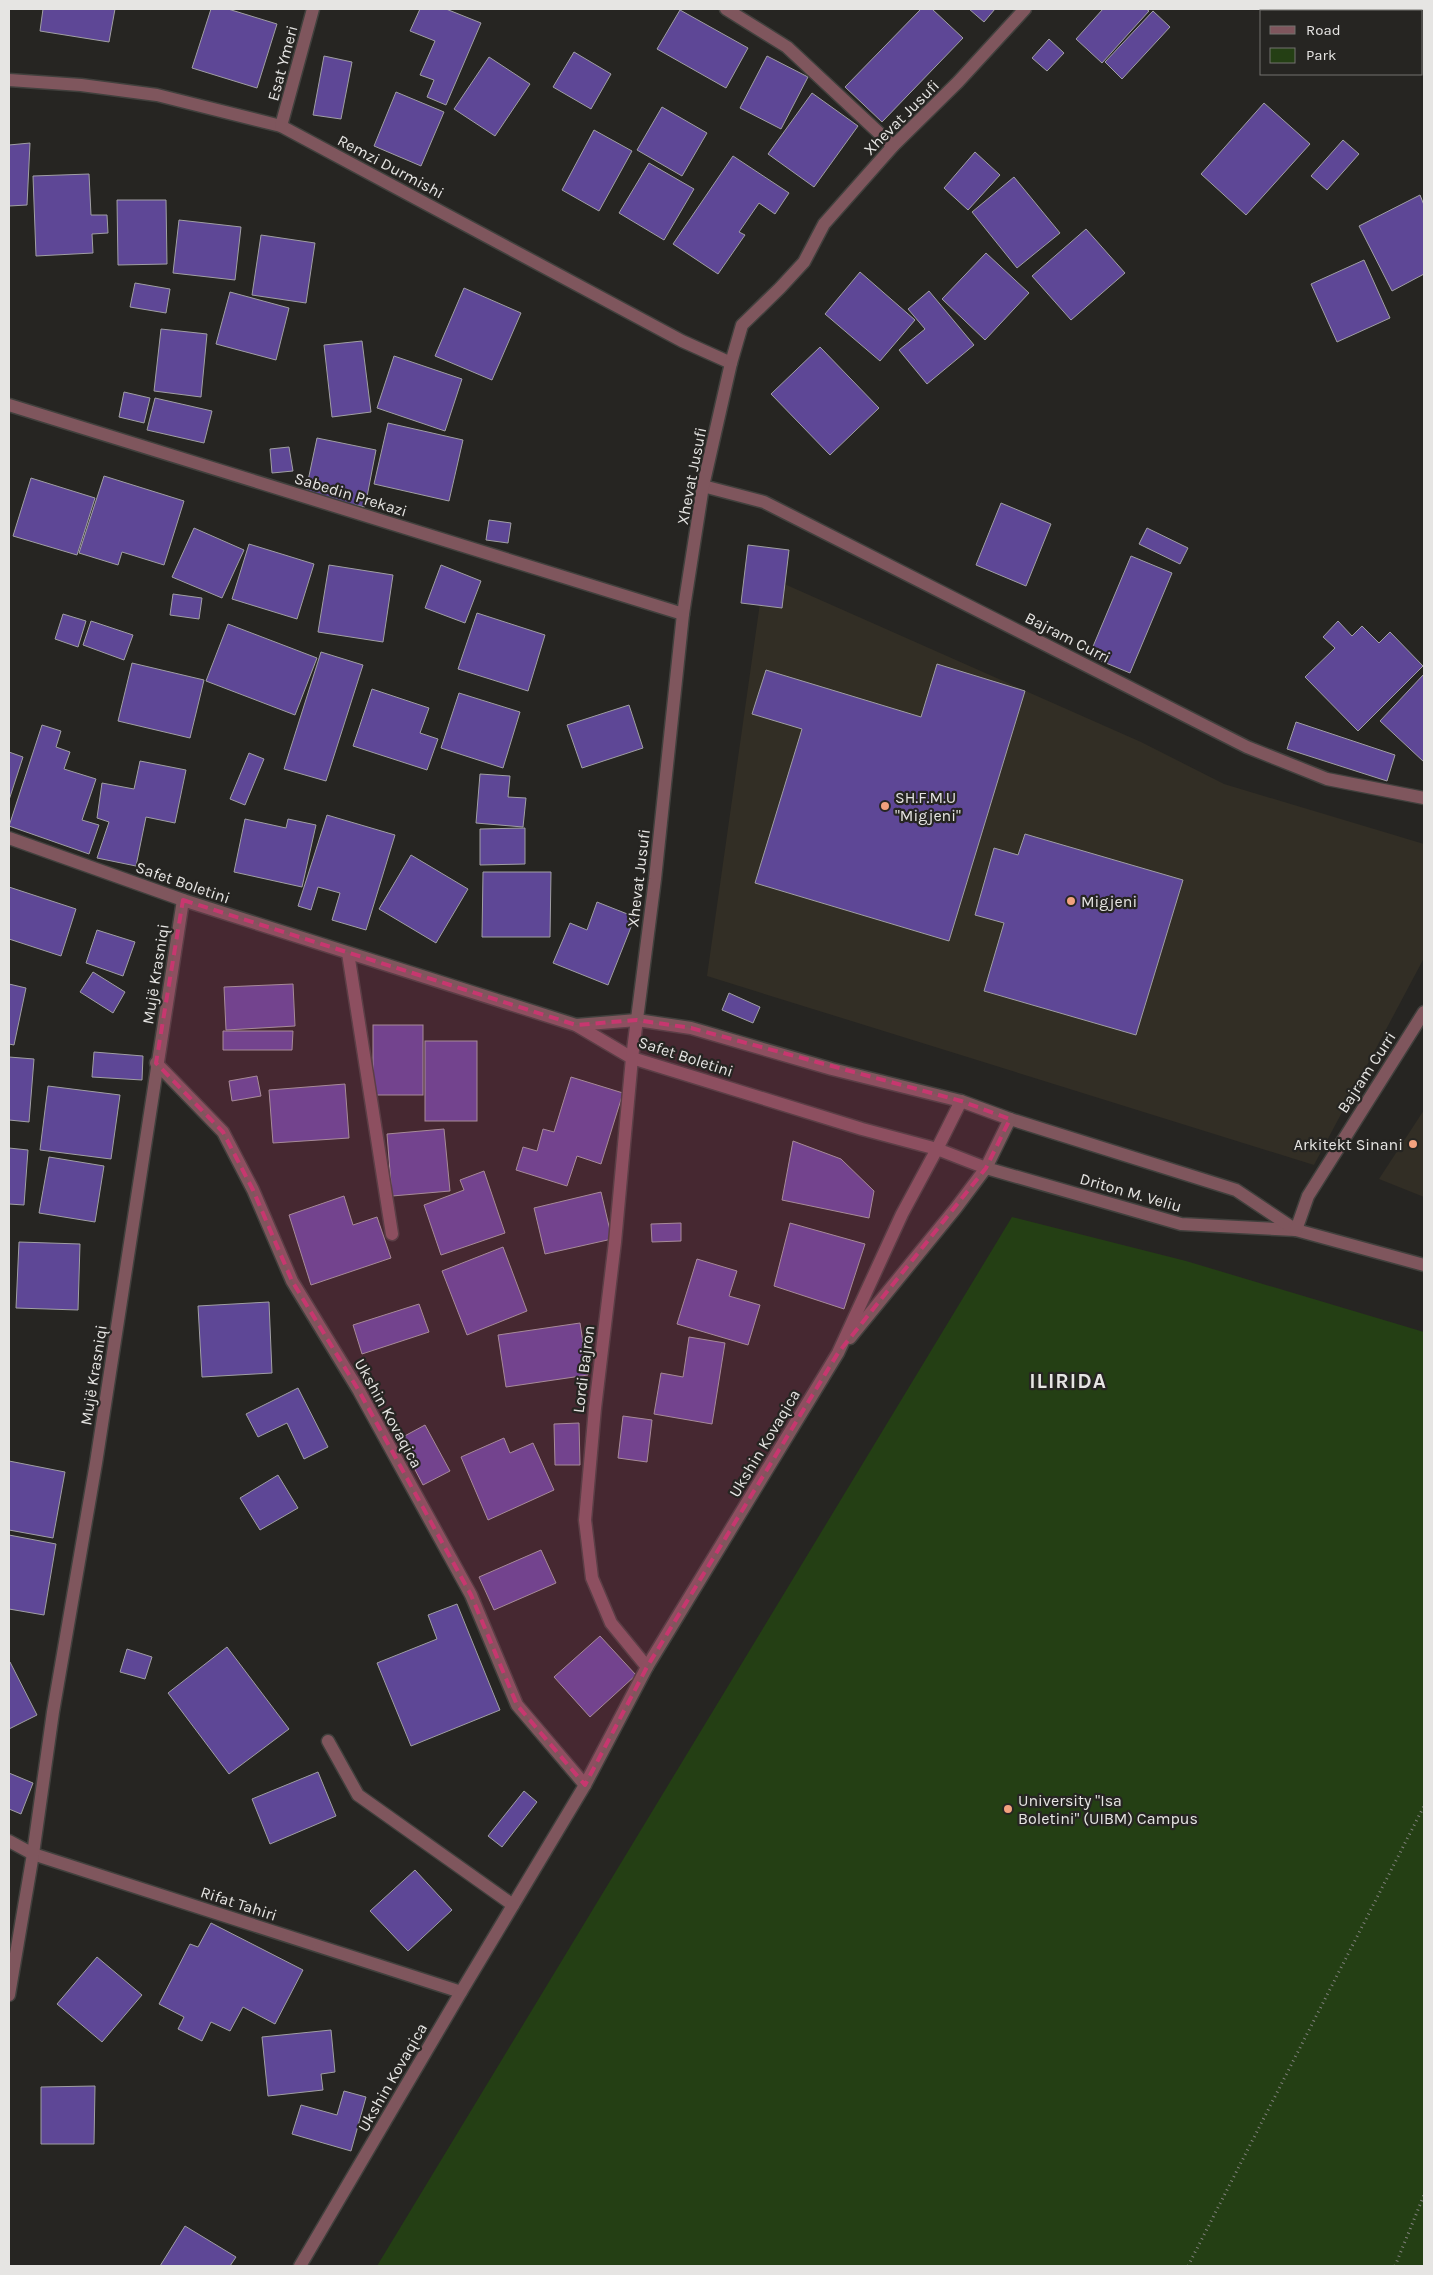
<svg xmlns="http://www.w3.org/2000/svg" width="1433" height="2275" font-family="Karla,sans-serif">
	<style>
		.built { fill: #322e25 }
		.green { fill: #243f14 }
		.building { fill: #5e4796; stroke: #a09fa3 }
		.lines { fill: none; stroke-linecap: round; stroke-linejoin: round }
		.minor-casing { stroke: #41403d; stroke-width: 15 }
		.path { stroke: #81807d; stroke-width: 3; stroke-dasharray: 1 4; stroke-linecap: butt }
		.minor { stroke: #7f565d; stroke-width: 12 }
		.marked { fill: #c7376f; fill-opacity: 0.2; stroke: #c7376f; stroke-width: 4; stroke-dasharray: 10 6; stroke-linejoin: round }
		.poi-dot { fill: #f2a17e; stroke: #262522; stroke-width: 2 }
		.labels { text-anchor: middle; stroke-width: 4.5; stroke-linejoin: round; paint-order: stroke }
		.street-label { font-size: 16px; fill: #e6e5e3; stroke: #262522 }
		.poi-label { font-size: 16px; fill: #e6e5e3; stroke: #262522; text-anchor: start }
		.district-label { font-size: 21px; font-weight: bold; letter-spacing: 1px; fill: #e6e5e3; stroke: #262522 }
	</style>
	<rect width="100%" height="100%" fill="#262522"/>
	<g class="built">
		<path d="M764,575L1141,742L1224,784L1424,844V958L1314,1165L707,976Z"/>
		<path d="M1424,1110V1197L1379,1179Z"/>
	</g>
	<path class="green" d="M1012,1217L1186,1261L1424,1332V2266H377Z"/>
	<g class="building">
		<path d="M43,9H115L109,42L40,31Z"/>
		<path d="M211,9H228L277,24L257,88L192,68Z"/>
		<path d="M420,9H446L481,23L446,105L427,97L434,80L420,75L435,41L410,31Z"/>
		<path d="M921,9H932L963,38L882,122L845,87Z"/>
		<path d="M969,9H995L984,22Z"/>
		<path d="M1103,9H1146L1149,11L1102,63L1076,39Z"/>
		<path d="M1319,9H1389L1393,11H1317Z"/>
		<path d="M680,10L748,48L726,88L657,49Z"/>
		<path d="M1153,11L1170,27L1122,79L1105,62Z"/>
		<path d="M1049,39L1064,53L1047,71L1032,58Z"/>
		<path d="M574,52L611,74L591,109L553,87Z"/>
		<path d="M324,56L352,62L341,119L313,115Z"/>
		<path d="M767,56L808,77L781,129L740,108Z"/>
		<path d="M489,57L530,84L495,136L454,109Z"/>
		<path d="M396,92L444,112L421,166L374,146Z"/>
		<path d="M812,93L858,126L814,187L768,154Z"/>
		<path d="M1264,103L1310,144L1246,215L1201,174Z"/>
		<path d="M662,107L707,133L682,176L637,150Z"/>
		<path d="M594,130L632,151L599,211L562,190Z"/>
		<path d="M1343,140L1359,154L1327,190L1311,176Z"/>
		<path d="M30,143L27,205L9,206V145Z"/>
		<path d="M975,152L1000,175L968,210L944,188Z"/>
		<path d="M733,156L789,193L775,214L759,203L739,232L745,235L718,274L673,244Z"/>
		<path d="M649,163L694,189L664,240L619,213Z"/>
		<path d="M89,174L91,215H107L108,233L92,234L93,253L36,256L33,176Z"/>
		<path d="M1014,177L1060,233L1017,268L972,212Z"/>
		<path d="M1420,195L1424,205V274L1392,291L1359,226Z"/>
		<path d="M117,200H166L167,264L118,265Z"/>
		<path d="M179,220L241,227L235,280L173,273Z"/>
		<path d="M1086,229L1125,273L1071,320L1032,276Z"/>
		<path d="M261,235L315,243L306,303L252,295Z"/>
		<path d="M986,253L1029,293L985,340L942,299Z"/>
		<path d="M1364,260L1390,318L1337,342L1311,284Z"/>
		<path d="M860,272L915,320L880,361L825,314Z"/>
		<path d="M135,283L170,289L166,313L130,307Z"/>
		<path d="M464,288L521,313L492,380L435,356Z"/>
		<path d="M929,291L974,345L927,384L899,350L925,329L908,309Z"/>
		<path d="M230,292L289,308L276,360L216,344Z"/>
		<path d="M161,329L207,334L201,397L154,391Z"/>
		<path d="M362,341L371,412L332,417L324,345Z"/>
		<path d="M820,347L879,408L830,455L771,394Z"/>
		<path d="M394,356L462,379L445,431L377,408Z"/>
		<path d="M124,392L150,398L144,423L119,417Z"/>
		<path d="M155,398L212,411L204,443L147,430Z"/>
		<path d="M388,423L463,440L449,501L374,484Z"/>
		<path d="M317,438L376,450L365,507L305,495Z"/>
		<path d="M289,447L293,471L272,473L270,449Z"/>
		<path d="M104,476L184,501L164,565L122,552L118,565L79,553Z"/>
		<path d="M31,478L95,498L77,555L13,536Z"/>
		<path d="M1001,503L1051,524L1026,586L976,565Z"/>
		<path d="M489,520L511,523L508,543L486,540Z"/>
		<path d="M194,528L244,550L222,598L172,577Z"/>
		<path d="M1147,528L1188,548L1180,564L1139,544Z"/>
		<path d="M249,544L314,564L297,619L232,599Z"/>
		<path d="M748,545L789,550L782,608L741,603Z"/>
		<path d="M1131,556L1172,573L1130,673L1089,656Z"/>
		<path d="M329,565L393,575L383,642L318,632Z"/>
		<path d="M441,565L481,581L465,623L425,608Z"/>
		<path d="M173,594L202,598L199,619L170,615Z"/>
		<path d="M477,613L545,635L528,691L458,669Z"/>
		<path d="M63,614L86,621L78,647L55,639Z"/>
		<path d="M91,621L133,635L124,660L83,645Z"/>
		<path d="M1338,621L1352,636L1362,626L1379,643L1390,632L1423,666L1358,731L1305,677L1335,648L1323,637Z"/>
		<path d="M228,624L317,658L295,715L206,681Z"/>
		<path d="M321,652L363,665L326,781L284,769Z"/>
		<path d="M132,663L204,680L190,738L118,721Z"/>
		<path d="M937,664L1025,691L949,941L755,883L802,729L752,714L766,670L921,717Z"/>
		<path d="M1424,674V762L1380,721Z"/>
		<path d="M372,689L429,708L420,733L438,739L427,770L353,746Z"/>
		<path d="M459,693L520,712L503,768L441,748Z"/>
		<path d="M629,705L643,748L582,768L567,725Z"/>
		<path d="M1296,722L1395,755L1387,781L1287,749Z"/>
		<path d="M42,725L61,731L56,747L70,752L64,769L96,779L82,820L99,825L89,854L9,826Z"/>
		<path d="M9,752L23,757L9,800Z"/>
		<path d="M249,753L264,759L245,805L230,799Z"/>
		<path d="M140,761L186,770L175,823L146,817L136,866L97,858L109,822L97,818L102,783L134,789Z"/>
		<path d="M480,774L510,776L508,797L526,798L523,827L476,823Z"/>
		<path d="M327,815L395,835L366,930L332,920L340,893L318,887L311,910L298,906Z"/>
		<path d="M245,819L286,828L288,819L316,825L302,887L234,872Z"/>
		<path d="M525,828V864L480,865V829Z"/>
		<path d="M1025,834L1183,880L1136,1035L984,991L1004,923L975,915L994,848L1018,855Z"/>
		<path d="M411,855L468,889L436,943L379,909Z"/>
		<path d="M483,872H551L550,937H482Z"/>
		<path d="M9,887L76,909L61,956L9,939Z"/>
		<path d="M597,902L635,917L608,985L553,963L570,923L587,930Z"/>
		<path d="M97,930L135,942L123,976L86,963Z"/>
		<path d="M93,972L125,992L113,1013L80,992Z"/>
		<path d="M9,984L26,988L14,1045L9,1044Z"/>
		<path d="M293,984L295,1026L226,1030L224,987Z"/>
		<path d="M729,993L760,1007L753,1023L722,1010Z"/>
		<rect x="373" y="1025" width="50" height="70"/>
		<path d="M223,1031H293L292,1050H223Z"/>
		<rect x="425" y="1041" width="52" height="80"/>
		<path d="M94,1052L143,1056L142,1080L92,1077Z"/>
		<path d="M9,1057L34,1059L29,1122L9,1120Z"/>
		<path d="M257,1076L261,1096L232,1101L229,1081Z"/>
		<path d="M571,1077L623,1093L601,1164L577,1156L567,1186L516,1170L523,1147L537,1151L543,1129L554,1132Z"/>
		<path d="M345,1084L349,1138L273,1143L269,1090Z"/>
		<path d="M48,1086L120,1095L111,1159L40,1150Z"/>
		<path d="M444,1129L450,1191L392,1196L387,1134Z"/>
		<path d="M793,1141L841,1159L874,1191L869,1218L782,1200Z"/>
		<path d="M9,1148L28,1150L24,1205L9,1204Z"/>
		<path d="M49,1157L104,1166L95,1222L39,1213Z"/>
		<path d="M484,1171L505,1233L441,1255L424,1205L464,1190L460,1180Z"/>
		<path d="M601,1192L612,1239L545,1254L534,1208Z"/>
		<path d="M344,1196L353,1225L377,1217L391,1258L311,1285L289,1215Z"/>
		<path d="M681,1223V1241L652,1242L651,1224Z"/>
		<path d="M790,1223L865,1244L844,1309L774,1286Z"/>
		<path d="M19,1242L80,1244L78,1310L16,1308Z"/>
		<path d="M503,1247L527,1311L467,1335L442,1271Z"/>
		<path d="M697,1259L737,1271L729,1296L760,1305L748,1345L677,1324Z"/>
		<path d="M269,1302L272,1373L202,1377L198,1306Z"/>
		<path d="M419,1304L429,1332L362,1354L353,1325Z"/>
		<path d="M580,1323L588,1375L506,1387L498,1335Z"/>
		<path d="M689,1337L725,1343L712,1424L654,1414L661,1373L683,1377Z"/>
		<path d="M298,1388L328,1447L304,1459L287,1423L258,1437L246,1414Z"/>
		<path d="M623,1416L652,1420L647,1462L618,1458Z"/>
		<path d="M579,1423L580,1465H555L554,1424Z"/>
		<path d="M425,1425L450,1471L423,1485L399,1439Z"/>
		<path d="M504,1438L510,1453L533,1443L554,1490L488,1520L461,1457Z"/>
		<path d="M9,1461L65,1472L53,1538L9,1530Z"/>
		<path d="M278,1475L298,1508L260,1530L240,1498Z"/>
		<path d="M9,1535L56,1544L44,1615L9,1609Z"/>
		<path d="M541,1550L556,1583L494,1610L479,1577Z"/>
		<path d="M457,1604L500,1710L411,1746L377,1663L437,1639L428,1615Z"/>
		<path d="M600,1636L636,1675L590,1717L554,1677Z"/>
		<path d="M227,1647L289,1729L229,1774L168,1693Z"/>
		<path d="M127,1649L152,1657L145,1679L120,1672Z"/>
		<path d="M10,1662L37,1715L9,1729V1663Z"/>
		<path d="M318,1772L336,1816L270,1844L252,1799Z"/>
		<path d="M9,1773L33,1783L21,1814L9,1809Z"/>
		<path d="M524,1791L537,1802L502,1847L488,1836Z"/>
		<path d="M415,1870L452,1910L408,1951L370,1911Z"/>
		<path d="M211,1923L303,1970L275,2024L243,2007L230,2031L211,2022L202,2041L178,2029L184,2017L159,2004L190,1944L198,1947Z"/>
		<path d="M97,1957L142,1995L102,2042L57,2004Z"/>
		<path d="M331,2030L335,2072L321,2074L323,2090L268,2096L262,2037Z"/>
		<path d="M95,2086L94,2144H41V2087Z"/>
		<path d="M344,2091L366,2097L351,2151L292,2134L301,2105L337,2115Z"/>
		<path d="M185,2226L236,2257L230,2266H160Z"/>
	</g>
	<g class="lines">
		<defs>
			<g id="minor">
				<path d="M726,9L787,47L893,146"/>
				<path d="M9,80L81,85L157,95L281,126L682,341L731,363"/>
				<path d="M281,126L313,9"/>
				<path d="M9,405L683,614"/>
				<path d="M703,486L764,502L1247,747L1327,779L1424,798"/>
				<path d="M9,838L183,900L576,1025L632,1058L862,1129L937,1149L986,1168L1181,1224L1296,1230L1424,1265"/>
				<path d="M348,953L392,1234"/>
				<path d="M576,1025L637,1020L691,1028L832,1069L961,1101L1010,1119L1236,1190L1296,1230"/>
				<path d="M156,1063L223,1132L253,1190L292,1281L359,1391L471,1595L517,1705L585,1785"/>
				<path d="M1296,1230L1308,1196L1424,1012"/>
				<path d="M850,1338L956,1208L986,1168L1010,1119"/>
				<path d="M647,1667L611,1623L592,1578L585,1520L595,1408L615,1242L632,1058L655,879L683,614L703,486L731,363L742,325L780,288L804,262L824,224L893,146L958,82L1025,9"/>
				<path d="M328,1741L358,1795L513,1905"/>
				<path d="M9,1841L33,1854L461,1992"/>
				<path d="M9,1995L33,1854L53,1712L96,1463L183,900"/>
				<path d="M300,2266L461,1992L585,1785L647,1667L838,1353L902,1214L937,1149L961,1101"/>
			</g>
		</defs>
		<use href="#minor" class="minor-casing"/>
		<g class="path">
			<path d="M1188,2266L1424,1806"/>
			<path d="M1395,2266L1424,2195"/>
		</g>
		<use href="#minor" class="minor"/>
	</g>
	<path class="marked" d="M183,900L576,1025L637,1020L691,1028L961,1101L1010,1119L986,1168L838,1353L647,1667L585,1785L517,1705L471,1595L359,1391L292,1281L253,1190L223,1132L156,1063Z"/>
	<g class="poi-dot">
		<circle cx="885" cy="806" r="5"/>
		<circle cx="1071" cy="901" r="5"/>
		<circle cx="1413" cy="1144" r="5"/>
		<circle cx="1008" cy="1809" r="5"/>
	</g>
	<g class="labels">
		<g class="street-label">
			<text transform="translate(282 63) rotate(-75)" y="6">Esat Ymeri</text>
			<text transform="translate(901 117) rotate(-45)" y="6">Xhevat Jusufi</text>
			<text transform="translate(391 166) rotate(28)" y="6">Remzi Durmishi</text>
			<text transform="translate(691 476) rotate(-79)" y="6">Xhevat Jusufi</text>
			<text transform="translate(351 494) rotate(17)" y="6">Sabedin Prekazi</text>
			<text transform="translate(1068 637) rotate(27)" y="6">Bajram Curri</text>
			<text transform="translate(638 878) rotate(-83)" y="6">Xhevat Jusufi</text>
			<text transform="translate(183 882) rotate(19)" y="6">Safet Boletini</text>
			<text transform="translate(155 974) rotate(-81)" y="6">Mujë Krasniqi</text>
			<text transform="translate(686 1056) rotate(18)" y="6">Safet Boletini</text>
			<text transform="translate(1366 1072) rotate(-57)" y="6">Bajram Curri</text>
			<text transform="translate(1131 1192) rotate(16)" y="6">Driton M. Veliu</text>
			<text transform="translate(583 1369) rotate(-83)" y="6">Lordi Bajron</text>
			<text transform="translate(93 1375) rotate(-81)" y="6">Mujë Krasniqi</text>
			<text transform="translate(389 1413) rotate(61)" y="6">Ukshin Kovaqica</text>
			<text transform="translate(764 1443) rotate(-59)" y="6">Ukshin Kovaqica</text>
			<text transform="translate(239 1903) rotate(18)" y="6">Rifat Tahiri</text>
			<text transform="translate(392 2077) rotate(-60)" y="6">Ukshin Kovaqica</text>
		</g>
		<g class="poi-label">
			<text x="895" y="803">SH.F.M.U<tspan x="895" dy="18">"Migjeni"</tspan></text>
			<text x="1081" y="907">Migjeni</text>
			<text x="1403" y="1150" text-anchor="end">Arkitekt Sinani</text>
			<text x="1018" y="1806">University "Isa<tspan x="1018" dy="18">Boletini" (UIBM) Campus</tspan></text>
		</g>
		<g class="district-label">
			<text x="1068" y="1388">ILIRIDA</text>
		</g>
	</g>
	<rect width="1433" height="2275" fill="none" stroke="#e6e5e3" stroke-width="20"/>
	<rect x="1260" y="10" width="162" height="65" fill="#262522" stroke="#73726f"/>
	<rect x="1270" y="26" width="25" height="8" fill="#7f565d" stroke="#73726f"/>
	<text x="1306" y="35" font-size="15" fill="#e6e5e3">Road</text>
	<rect x="1270" y="48" width="25" height="15" fill="#243f14" stroke="#73726f"/>
	<text x="1306" y="60" font-size="15" fill="#e6e5e3">Park</text>
</svg>
